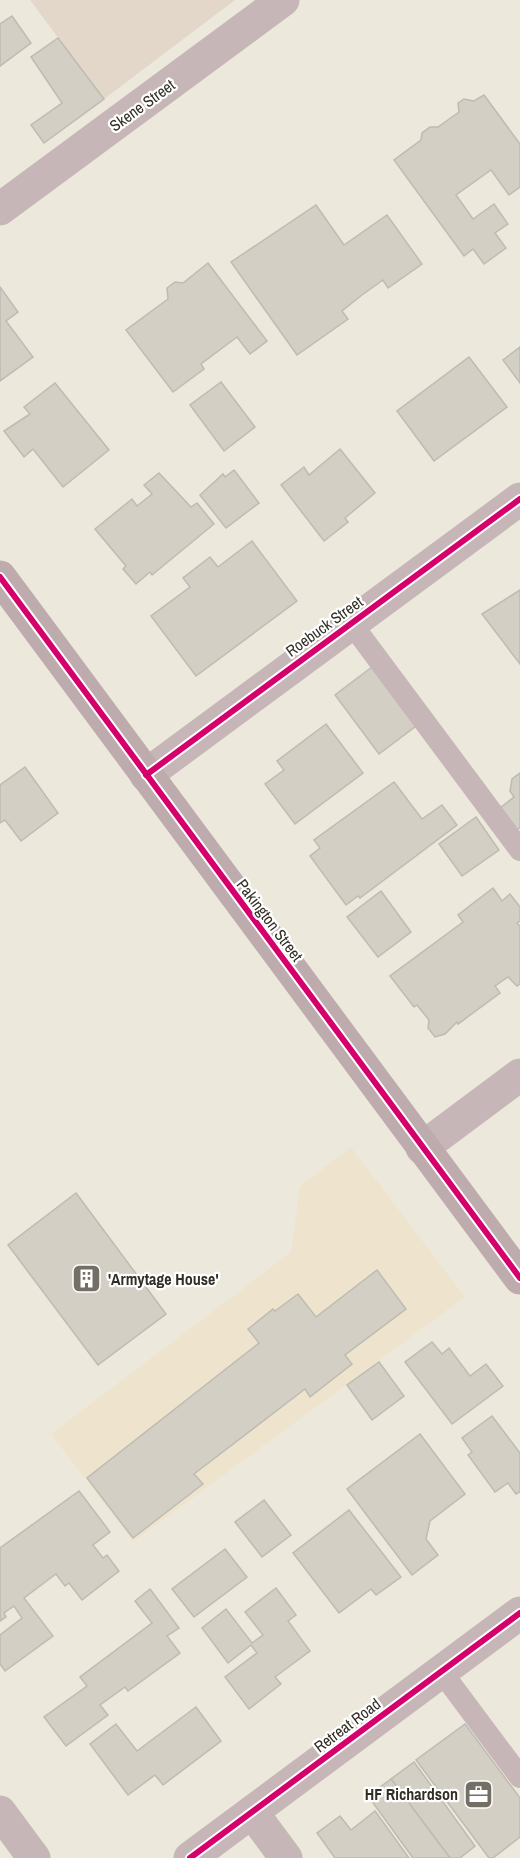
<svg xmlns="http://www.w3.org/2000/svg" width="520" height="1858" font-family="'Archivo Narrow',sans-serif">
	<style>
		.built { fill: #eee4ce }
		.education { fill: #e3d7ca }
		.building { fill: #d3cfc5; stroke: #bfbbb2; stroke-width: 1.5 }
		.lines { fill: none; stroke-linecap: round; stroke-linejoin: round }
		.lane { stroke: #c7b6b8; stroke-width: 22 }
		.street { stroke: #c7b6b8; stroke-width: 33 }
		.secondary { stroke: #beabae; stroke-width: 33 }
		.cycleway-casing { stroke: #fff; stroke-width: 10 }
		.cycleway { stroke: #d6006c; stroke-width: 6 }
		.labels { text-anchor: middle; stroke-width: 4.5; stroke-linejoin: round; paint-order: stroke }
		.street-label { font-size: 16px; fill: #312e25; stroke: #fff }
		.poi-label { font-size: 16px; font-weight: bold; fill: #312e25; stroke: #fff; text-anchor: start }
	</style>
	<rect width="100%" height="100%" fill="#ede8dc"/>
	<path class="built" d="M351,1147L465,1297L133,1542L51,1434L291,1252L300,1186Z"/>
	<path class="education" d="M30,0H235L104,99Z"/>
	<g class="building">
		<path d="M12,16L31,43L0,66V24Z"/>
		<path d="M58,38L104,99L44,143L31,125L62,103L31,57Z"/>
		<path d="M484,95L520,144V187L509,195L491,170L456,195L473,219L494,204L508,224L495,233L506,248L484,264L473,249L464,256L394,160L421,140L422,133L430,127H438L459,112L458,103L464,99L474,101Z"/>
		<path d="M316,205L344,245L387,215L422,264L388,288L383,280L362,295L342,311L348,319L297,355L231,262Z"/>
		<path d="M208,263L267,341L250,354L237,337L201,364L204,369L173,392L126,330L168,299L167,288L175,282L183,283Z"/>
		<path d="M0,287L18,312L6,321L33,357L0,381Z"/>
		<path d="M520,347V383L503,360Z"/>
		<path d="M469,357L507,407L434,461L397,411Z"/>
		<path d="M221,382L255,427L224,451L190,405Z"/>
		<path d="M55,383L109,450L63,487L33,449L24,457L4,431L30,414L24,407Z"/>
		<path d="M340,449L375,493L345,518L348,522L324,541L281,485L304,467L309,475Z"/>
		<path d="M234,470L259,503L226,528L200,495L223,474L225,477Z"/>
		<path d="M159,473L191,507L197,503L214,524L152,575L150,572L136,584L123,569L126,566L95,529L132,499L137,506L152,494L144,485Z"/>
		<path d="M252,541L297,601L196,676L151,616L190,587L183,578L210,557L218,567Z"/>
		<path d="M520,590V664L482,614Z"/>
		<path d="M372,667L416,726L379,754L335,695Z"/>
		<path d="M326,724L363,773L295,824L265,784L284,770L277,761Z"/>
		<path d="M25,767L58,813L21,841L5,820L0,823V785Z"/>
		<path d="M520,773V828L516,830L500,808L514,797L510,791L512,779Z"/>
		<path d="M394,782L422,819L442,805L457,825L360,898L358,896L346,905L310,856L320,848L314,840Z"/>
		<path d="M476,817L499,850L462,876L439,844Z"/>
		<path d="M493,888L502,901L510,894L520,907V921L517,923L520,926V984L517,986L508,977L495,986L500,993L458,1024L457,1022L445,1034L435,1037L428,1028L429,1020L417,1005L414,1007L390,976L463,922L458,915Z"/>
		<path d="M381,891L411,932L378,957L347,917Z"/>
		<path d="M76,1193L166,1314L98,1365L8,1245Z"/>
		<path d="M377,1270L406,1309L345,1355L352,1364L310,1397L305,1389L194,1474L203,1484L133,1538L87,1478L259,1343L248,1329L273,1309L275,1311L298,1294L316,1317Z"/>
		<path d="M432,1342L442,1354L449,1348L470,1376L486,1364L503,1386L452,1424L405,1362Z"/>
		<path d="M379,1362L404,1396L372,1420L347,1385Z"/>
		<path d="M492,1416L520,1453V1492L516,1494L508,1483L495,1492L468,1455L472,1452L462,1438Z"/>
		<path d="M420,1434L465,1494L430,1521L426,1539L438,1555L412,1575L347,1489Z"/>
		<path d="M79,1491L110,1532L93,1545L103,1558L107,1555L119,1571L82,1600L69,1583L65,1586L56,1574L24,1598L53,1636L5,1671L0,1664V1635L22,1618L14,1606L4,1613L6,1617L0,1621V1548Z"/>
		<path d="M264,1500L291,1535L262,1557L235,1522Z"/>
		<path d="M349,1510L401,1577L376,1595L371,1589L339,1613L293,1553Z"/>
		<path d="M225,1549L247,1577L194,1617L172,1589Z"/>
		<path d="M276,1588L296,1615L288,1621L310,1651L275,1677L281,1684L249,1709L225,1677L257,1653L251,1645L228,1663L202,1628L226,1609L252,1643L263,1635L245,1612Z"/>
		<path d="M150,1589L179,1628L167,1636L180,1653L128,1691L125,1687L100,1705L108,1715L66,1746L44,1717L87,1686L80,1677L152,1623L135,1601Z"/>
		<path d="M196,1707L221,1741L163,1785L155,1775L128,1795L90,1744L116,1724L137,1751Z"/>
		<path d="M465,1724L520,1798V1837L493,1858H489L416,1760Z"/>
		<path d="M414,1762L475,1846L460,1858H450L391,1779Z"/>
		<path d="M391,1779L450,1858H413L368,1796Z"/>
		<path d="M375,1811L409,1858H335L317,1833L340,1816L351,1830Z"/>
	</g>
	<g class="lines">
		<g class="lane">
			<path d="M351,623L520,850"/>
			<path d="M441,1671L520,1777"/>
		</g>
		<g class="street">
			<path d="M0,209L283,0"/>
			<path d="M146,775L520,499"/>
			<path d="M422,1148L520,1075"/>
			<path d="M0,1812L34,1858"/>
			<path d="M252,1812L286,1858"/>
			<path d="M190,1858L520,1613"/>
		</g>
		<path class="secondary" d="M0,577L520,1278"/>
		<defs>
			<g id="cycleway">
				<path d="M0,577L520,1278"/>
				<path d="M146,775L520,499"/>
				<path d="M190,1858L520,1613"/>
			</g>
		</defs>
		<use href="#cycleway" class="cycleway-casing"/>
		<use href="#cycleway" class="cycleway"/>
	</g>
	<defs>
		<symbol id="building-square" viewBox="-11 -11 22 22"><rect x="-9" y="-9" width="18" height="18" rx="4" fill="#736f65" stroke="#fff"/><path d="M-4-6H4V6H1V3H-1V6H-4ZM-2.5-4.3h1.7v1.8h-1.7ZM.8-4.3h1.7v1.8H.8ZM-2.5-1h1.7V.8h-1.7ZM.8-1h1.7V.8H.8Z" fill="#fff"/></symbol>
		<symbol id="office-square" viewBox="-11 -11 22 22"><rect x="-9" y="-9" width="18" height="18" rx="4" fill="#736f65" stroke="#fff"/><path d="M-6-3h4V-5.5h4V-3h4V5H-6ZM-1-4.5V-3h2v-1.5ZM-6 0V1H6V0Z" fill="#fff"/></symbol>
	</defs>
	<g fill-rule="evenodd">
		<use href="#building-square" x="70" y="1262" width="33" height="33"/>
		<use href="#office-square" x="462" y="1778" width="33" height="33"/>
	</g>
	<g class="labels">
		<g class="street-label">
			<text transform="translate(142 105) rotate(-36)" y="6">Skene Street</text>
			<text transform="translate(324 626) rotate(-36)" y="6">Roebuck Street</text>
			<text transform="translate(270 920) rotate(53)" y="6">Pakington Street</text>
			<text transform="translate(347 1725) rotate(-37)" y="6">Retreat Road</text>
		</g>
		<g class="poi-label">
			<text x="108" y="1285">'Armytage House'</text>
			<text x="458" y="1800" text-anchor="end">HF Richardson</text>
		</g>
	</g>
</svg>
